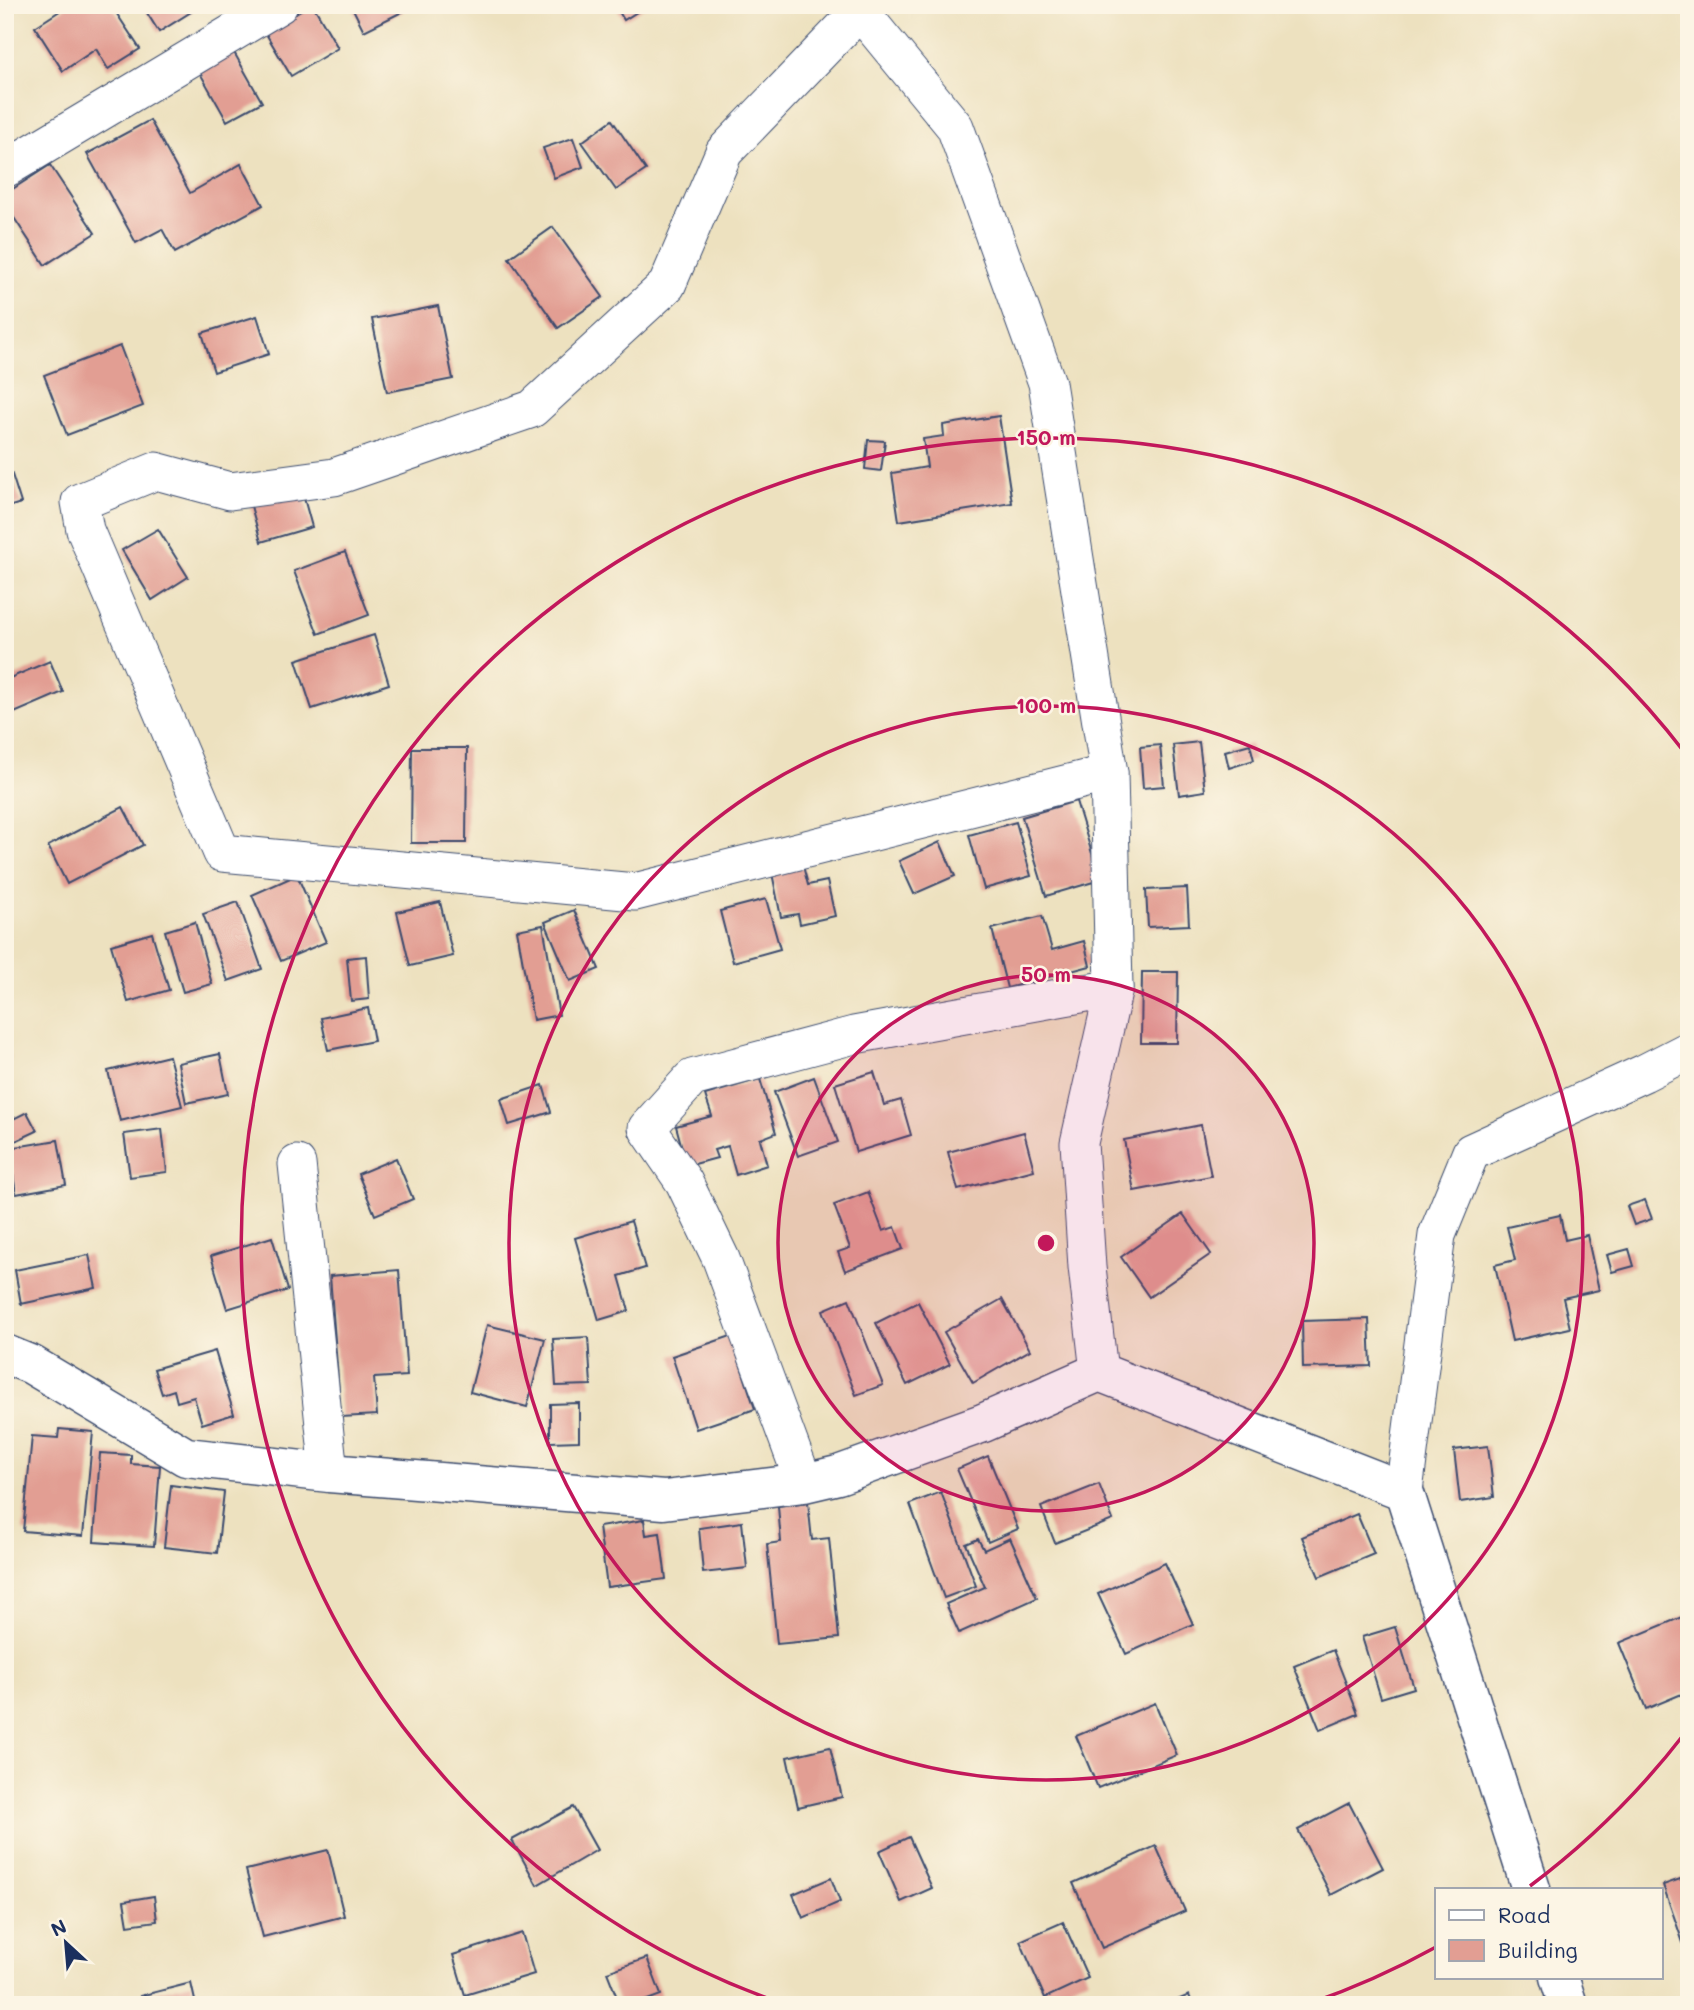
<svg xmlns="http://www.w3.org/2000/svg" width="1694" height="2010" font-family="Mali,sans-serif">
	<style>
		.building { fill: #e29e93 }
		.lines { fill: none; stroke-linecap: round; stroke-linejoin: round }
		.street-casing { stroke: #3a4a6d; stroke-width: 39 }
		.secondary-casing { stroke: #3a4a6d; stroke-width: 41 }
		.street { stroke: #fff; stroke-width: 37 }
		.secondary { stroke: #fff; stroke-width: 38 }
		.ring { fill: none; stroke: #c2185b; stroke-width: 3.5 }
		.centre { fill: #c2185b; stroke: #fcf5e5; stroke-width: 3.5 }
		.ring-label { font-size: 21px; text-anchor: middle; font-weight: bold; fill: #c2185b; stroke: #fcf5e5; stroke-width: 5; stroke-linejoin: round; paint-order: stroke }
	</style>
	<rect width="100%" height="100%" fill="#fcf5e5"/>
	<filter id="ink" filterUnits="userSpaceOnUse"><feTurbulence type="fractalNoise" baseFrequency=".0143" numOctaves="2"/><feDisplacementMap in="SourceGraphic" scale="14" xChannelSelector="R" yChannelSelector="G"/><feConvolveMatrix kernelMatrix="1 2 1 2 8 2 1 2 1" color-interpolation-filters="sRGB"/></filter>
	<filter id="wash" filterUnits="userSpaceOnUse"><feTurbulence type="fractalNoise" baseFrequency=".00686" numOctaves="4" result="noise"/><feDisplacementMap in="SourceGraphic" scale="28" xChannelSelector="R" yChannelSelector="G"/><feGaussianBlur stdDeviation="1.57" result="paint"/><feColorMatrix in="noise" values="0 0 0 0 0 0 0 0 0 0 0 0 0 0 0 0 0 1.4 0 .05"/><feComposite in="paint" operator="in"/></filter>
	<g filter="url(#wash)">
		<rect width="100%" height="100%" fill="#ede1bf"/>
		<g id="blocks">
			<g class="building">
				<path d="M69,5H111L140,49L108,69L96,49L63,71L35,27Z"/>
				<path d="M142,5H202L159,32Z"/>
				<path d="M309,5H313L338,48L291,76L265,32Z"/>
				<path d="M351,5H401L404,11L364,31Z"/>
				<path d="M615,5H648L624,20Z"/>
				<path d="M231,47L262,102L227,121L196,66Z"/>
				<path d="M150,120L190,193L241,164L263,205L175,253L162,229L136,243L87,154Z"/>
				<path d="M612,120L646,170L616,190L582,142Z"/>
				<path d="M573,138L583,167L554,178L543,148Z"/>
				<path d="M50,165L95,233L45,265L5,204V194Z"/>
				<path d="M553,227L603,297L558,328L509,258Z"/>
				<path d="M438,306L453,379L387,392L372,319Z"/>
				<path d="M257,316L269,354L214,372L202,333Z"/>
				<path d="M120,346L143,406L67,435L44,375Z"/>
				<path d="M999,416L1012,503L899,521L892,473L927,467L923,439L944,436L943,425Z"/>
				<path d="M868,440L885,441L881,471L865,469Z"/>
				<path d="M8,462L21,503L5,508V463Z"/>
				<path d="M302,491L312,527L261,542L251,506Z"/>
				<path d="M158,529L188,577L152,600L122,550Z"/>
				<path d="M345,552L369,615L318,634L294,571Z"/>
				<path d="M374,635L389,684L312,709L296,660Z"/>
				<path d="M50,661L63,692L5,717V680Z"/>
				<path d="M1199,742L1205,791L1179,795L1173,745Z"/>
				<path d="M1250,744L1254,760L1229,768L1225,751Z"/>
				<path d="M1160,745L1164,786L1143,788L1140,747Z"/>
				<path d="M412,748H467L466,843H411Z"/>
				<path d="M1076,801L1100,880L1046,896L1022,817Z"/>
				<path d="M123,807L143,845L67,884L48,846Z"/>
				<path d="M1016,822L1031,876L984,889L969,835Z"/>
				<path d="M940,842L955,876L914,894L899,861Z"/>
				<path d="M803,866L808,885L827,881L835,916L800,924L798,914L781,917L772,873Z"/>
				<path d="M297,875L326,942L281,961L252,895Z"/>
				<path d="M1187,888L1189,925L1148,927L1146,890Z"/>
				<path d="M766,899L780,949L733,962L720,911Z"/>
				<path d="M238,902L262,969L228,981L203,914Z"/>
				<path d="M440,902L453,956L410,966L397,912Z"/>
				<path d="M574,910L599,969L570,981L545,922Z"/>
				<path d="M1042,916L1052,950L1084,941L1090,966L1007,988L992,929Z"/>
				<path d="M195,922L212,984L183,992L165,931Z"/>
				<path d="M543,925L559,1015L533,1020L517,930Z"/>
				<path d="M152,933L169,990L128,1002L111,945Z"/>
				<path d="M366,956L369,999L351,1001L347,958Z"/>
				<path d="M1142,972H1178L1177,1043H1141Z"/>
				<path d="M368,1008L374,1041L328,1050L321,1018Z"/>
				<path d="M5,1036L11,1059L5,1060Z"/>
				<path d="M220,1054L228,1094L186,1103L178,1063Z"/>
				<path d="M169,1056L182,1106L120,1121L108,1071Z"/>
				<path d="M874,1072L884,1105L901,1100L911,1135L856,1152L835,1084Z"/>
				<path d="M814,1077L838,1142L798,1156L774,1092Z"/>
				<path d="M760,1079L776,1133L760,1139L767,1165L736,1175L728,1146L714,1150L717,1158L687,1166L676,1126L712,1116L705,1095Z"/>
				<path d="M543,1085L551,1112L509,1125L501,1099Z"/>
				<path d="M27,1112L37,1131L5,1146V1123Z"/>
				<path d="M1201,1125L1211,1176L1134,1191L1124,1140Z"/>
				<path d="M162,1129L167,1172L130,1177L124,1134Z"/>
				<path d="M1024,1132L1034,1170L958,1190L948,1152Z"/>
				<path d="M58,1140L66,1185L16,1194L9,1148Z"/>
				<path d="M396,1158L413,1199L375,1215L358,1174Z"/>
				<path d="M868,1192L883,1231L895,1227L903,1249L845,1271L838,1252L850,1248L834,1205Z"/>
				<path d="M1645,1200L1652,1219L1634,1225L1627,1206Z"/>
				<path d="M1183,1214L1211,1254L1149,1297L1121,1257Z"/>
				<path d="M1560,1215L1565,1240L1587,1235L1599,1290L1563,1298L1570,1328L1512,1341L1495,1265L1515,1260L1507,1227Z"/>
				<path d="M631,1221L645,1268L619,1276L629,1311L599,1320L575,1238Z"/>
				<path d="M272,1237L288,1290L227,1309L211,1256Z"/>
				<path d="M1629,1249L1634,1266L1612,1272L1607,1255Z"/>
				<path d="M89,1255L96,1288L21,1304L15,1270Z"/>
				<path d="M399,1270L407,1376L374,1378L377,1415L341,1417L330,1276Z"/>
				<path d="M849,1299L883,1385L856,1395L823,1310Z"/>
				<path d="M1002,1299L1030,1350L973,1383L944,1332Z"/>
				<path d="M918,1302L950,1364L907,1385L876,1323Z"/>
				<path d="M1369,1319L1371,1366L1303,1368L1302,1321Z"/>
				<path d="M487,1325L545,1339L527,1407L470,1392Z"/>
				<path d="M731,1336L755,1409L696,1429L672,1356Z"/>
				<path d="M588,1337L591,1385L556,1386L553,1339Z"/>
				<path d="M215,1351L234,1414L202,1424L194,1397L177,1402L174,1390L162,1394L154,1369Z"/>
				<path d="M579,1403V1441L550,1442V1404Z"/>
				<path d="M59,1429L93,1432L83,1536L23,1531L32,1436L58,1438Z"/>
				<path d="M1488,1446L1494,1497L1460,1502L1454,1450Z"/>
				<path d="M100,1453L131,1455V1464L160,1466L154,1546L94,1542Z"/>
				<path d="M988,1456L1018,1529L988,1542L957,1469Z"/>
				<path d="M1099,1484L1113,1520L1055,1543L1041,1507Z"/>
				<path d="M171,1485L224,1492L217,1553L164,1547Z"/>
				<path d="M941,1492L976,1586L944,1598L910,1504Z"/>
				<path d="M808,1502L812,1540L829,1538L839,1638L777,1644L767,1544L781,1542L778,1506Z"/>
				<path d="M1357,1514L1374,1554L1319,1577L1302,1537Z"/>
				<path d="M644,1520L646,1535L660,1533L666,1579L607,1587L599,1527Z"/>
				<path d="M742,1522L747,1568L703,1573L699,1528Z"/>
				<path d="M1010,1538L1037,1598L959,1633L946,1604L985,1587L966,1544L978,1539L984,1550Z"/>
				<path d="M1165,1563L1193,1624L1126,1654L1098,1594Z"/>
				<path d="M1689,1614V1691L1646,1709L1619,1643Z"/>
				<path d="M1395,1627L1414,1688L1381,1698L1362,1637Z"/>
				<path d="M1333,1650L1358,1714L1320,1730L1294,1666Z"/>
				<path d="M1155,1703L1177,1755L1098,1788L1076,1736Z"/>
				<path d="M830,1747L842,1797L798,1807L787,1757Z"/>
				<path d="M1349,1803L1383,1868L1331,1895L1298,1830Z"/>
				<path d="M573,1807L597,1850L537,1885L512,1840Z"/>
				<path d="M909,1837L932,1888L901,1902L879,1851Z"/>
				<path d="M1156,1846L1185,1911L1102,1948L1073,1883Z"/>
				<path d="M328,1850L344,1916L263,1937L246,1870Z"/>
				<path d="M1689,1876V1957H1688L1663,1885Z"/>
				<path d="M831,1878L840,1902L803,1918L793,1894Z"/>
				<path d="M154,1896L157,1921L128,1925L124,1901Z"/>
				<path d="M1063,1922L1088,1978L1045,1998L1020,1941Z"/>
				<path d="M522,1933L534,1974L465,1995L453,1955Z"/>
				<path d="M647,1958L661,1995L634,2005H620L607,1972Z"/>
				<path d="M191,1983L196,2005H142L140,1996Z"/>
				<path d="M1189,1995L1193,2005H1166Z"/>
			</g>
		</g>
	</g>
	<g filter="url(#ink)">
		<use href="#blocks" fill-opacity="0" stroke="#3a4a6d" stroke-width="2"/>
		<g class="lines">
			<defs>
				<g id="street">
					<path d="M855,5L955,127L1047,383L1109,773L1114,988L1079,1143L1087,1267L1099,1372"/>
					<path d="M860,11L724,152L667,285L532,409L334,477L230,491L156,471L80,502L85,530L222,853L635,892L1109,773"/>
					<path d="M5,169L279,5"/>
					<path d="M297,1164L329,1473"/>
					<path d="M804,1483L721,1259L684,1182L647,1128L692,1078L854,1035L1114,988"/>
					<path d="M1404,1491L1437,1235L1471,1152L1644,1073L1689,1050"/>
				</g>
				<g id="secondary">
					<path d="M5,1354L32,1365L186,1457L329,1473L664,1500L804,1483L838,1475L983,1423L1099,1372L1404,1491L1531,1889"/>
					<path d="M1559,1977L1568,2005"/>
				</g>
			</defs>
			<use href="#street" class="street-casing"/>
			<use href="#secondary" class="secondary-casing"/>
			<use href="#street" class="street"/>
			<use href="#secondary" class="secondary"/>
		</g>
	</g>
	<circle cx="1046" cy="1243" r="268" fill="#c2185b" fill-opacity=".12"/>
	<g class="ring">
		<circle cx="1046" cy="1243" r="268"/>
		<circle cx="1046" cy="1243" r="537"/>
		<path d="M1685 1733A805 805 0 0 1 1530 1886M1436 1947A805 805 0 0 1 1308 2004M784 2004A805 805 0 1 1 1685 753"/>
	</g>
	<circle cx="1046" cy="1243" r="10" class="centre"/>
	<g class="ring-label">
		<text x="1046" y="445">150 m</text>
		<text x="1046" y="713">100 m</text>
		<text x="1046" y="982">50 m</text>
	</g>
	<rect width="1694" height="2010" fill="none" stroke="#fcf5e5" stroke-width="28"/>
	<rect x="1435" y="1888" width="228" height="91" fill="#fcf5e5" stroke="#a2a6af" stroke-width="2"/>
	<rect x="1449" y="1910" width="35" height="10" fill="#ffffff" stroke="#a2a6af" stroke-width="2"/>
	<text x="1498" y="1923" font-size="21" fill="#1b2f5e">Road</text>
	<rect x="1449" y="1940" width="35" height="21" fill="#e29e93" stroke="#a2a6af" stroke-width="2"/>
	<text x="1498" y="1958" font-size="21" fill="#1b2f5e">Building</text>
	<g transform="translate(66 1943) rotate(334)" stroke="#fcf5e5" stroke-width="5" paint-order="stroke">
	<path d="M0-5L12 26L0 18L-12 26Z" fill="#1b2f5e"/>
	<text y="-10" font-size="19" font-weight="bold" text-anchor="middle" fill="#1b2f5e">N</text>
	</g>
</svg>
